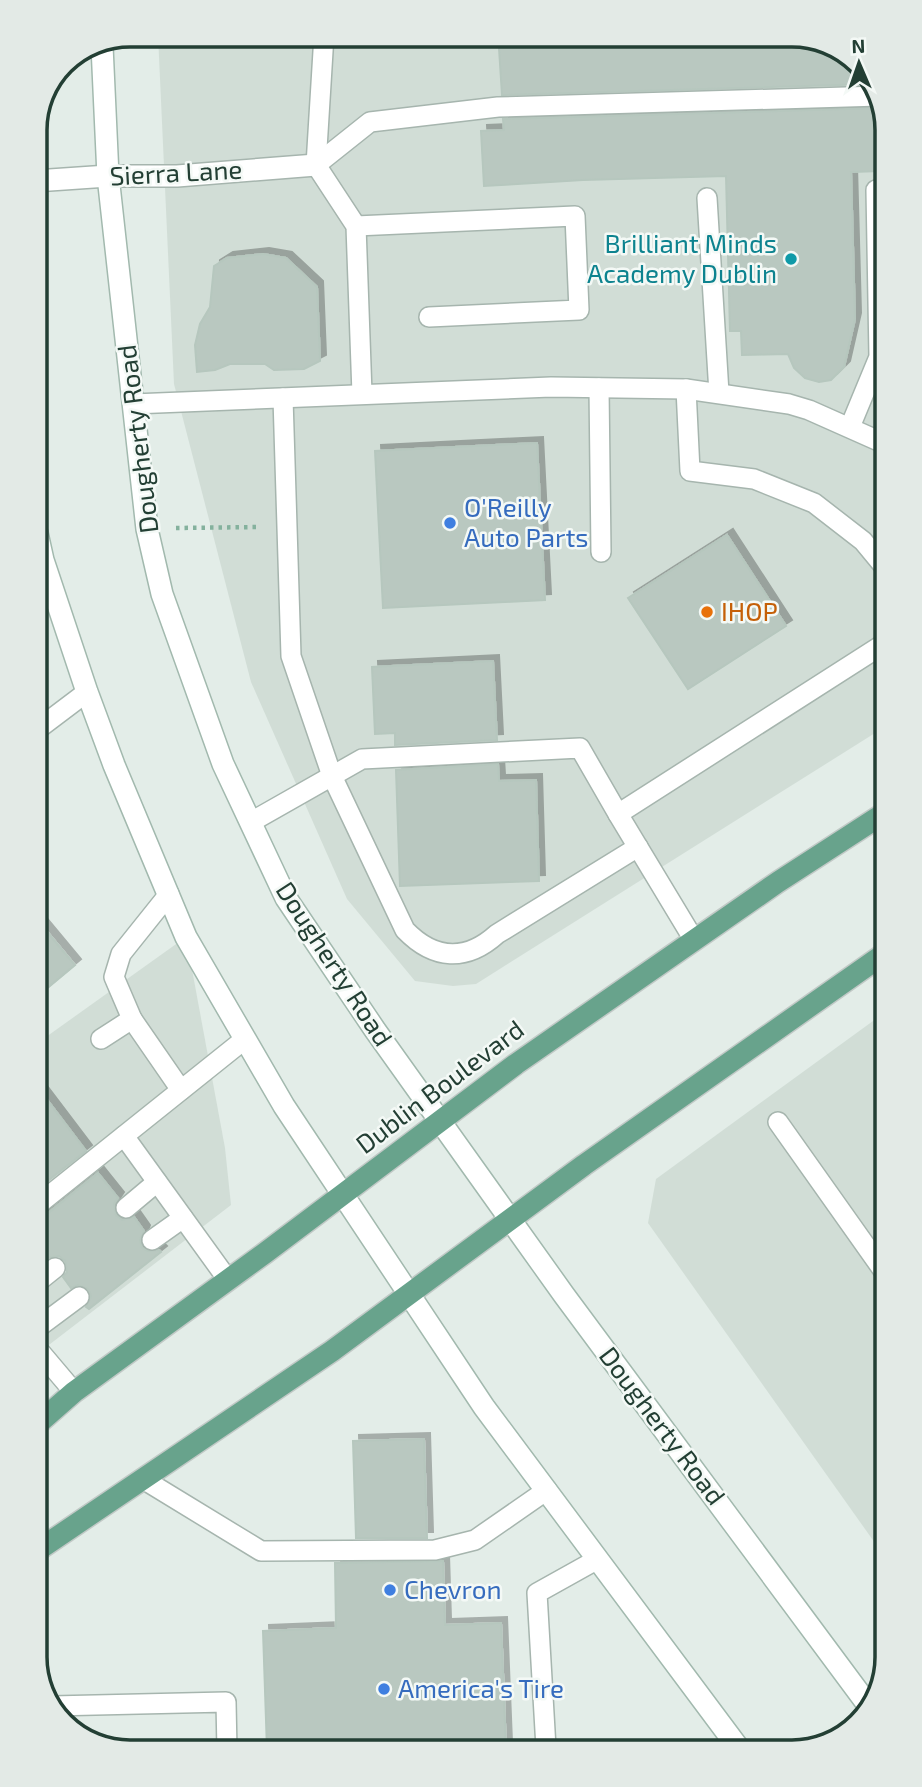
<svg xmlns="http://www.w3.org/2000/svg" width="922" height="1787" font-family="'Exo 2',sans-serif">
	<style>
		.built { fill: #d1ddd6 }
		.building { fill: #b9c8c0; stroke: #b6c7be; stroke-width: 2; filter: url(#shadow) }
		.lines { fill: none; stroke-linecap: round; stroke-linejoin: round }
		.service-casing { stroke: #a6b5ae; stroke-width: 22 }
		.minor-casing { stroke: #a6b5ae; stroke-width: 24 }
		.secondary-casing { stroke: #a2b9ae; stroke-width: 24 }
		.primary-casing { stroke: #c1c9c6; stroke-width: 24 }
		.path { stroke: #84b19d; stroke-width: 4.5; stroke-dasharray: 3.5 5; stroke-linecap: butt }
		.service { stroke: #fff; stroke-width: 19 }
		.minor { stroke: #fff; stroke-width: 21 }
		.secondary { stroke: #fff; stroke-width: 21 }
		.primary { stroke: #68a38c; stroke-width: 21 }
		.culture-dot { fill: #0f9aa8; stroke: #f4f9f6; stroke-width: 2.5 }
		.shop-dot { fill: #3f7fe0; stroke: #f4f9f6; stroke-width: 2.5 }
		.food-dot { fill: #e8710a; stroke: #f4f9f6; stroke-width: 2.5 }
		.labels { text-anchor: middle; stroke-width: 5; stroke-linejoin: round; paint-order: stroke }
		.street-label { font-size: 26px; fill: #233f34; stroke: #f4f9f6 }
		.culture-label { font-size: 26px; fill: #0d838f; stroke: #f4f9f6; text-anchor: end }
		.shop-label { font-size: 26px; fill: #366cbe; stroke: #f4f9f6; text-anchor: start }
		.food-label { font-size: 26px; fill: #c56008; stroke: #f4f9f6; text-anchor: start }
		.rim { fill: none; stroke: #233f34; stroke-width: 3.5 }
	</style>
	<defs>
		<filter id="shadow"><feDropShadow dx="6" dy="-6" stdDeviation="0" flood-color="#0004"/></filter>
	</defs>
	<rect width="100%" height="100%" fill="#e3ede8"/>
	<g class="built">
		<path d="M158,35H799L850,54L880,94L883,728L476,984L453,986L415,981L347,899L251,682L174,384Z"/>
		<path d="M186,937L225,1148L231,1205L41,1351L39,1042Z"/>
		<path d="M884,1013L887,1560L648,1223L656,1179Z"/>
	</g>
	<g class="building">
		<path d="M811,40L850,54L872,84L502,95L499,48Z"/>
		<path d="M880,108V171L851,172L855,319L844,367L831,380L819,382L805,378L794,368L788,354L742,355L741,331H730L726,176L583,180L484,186L481,131L504,130L503,119Z"/>
		<path d="M263,254L286,258L317,287L320,361L304,369L274,370L265,364H230L215,370L197,372L195,345L200,324L210,307L214,266L227,258Z"/>
		<path d="M537,443L545,600L383,608L375,451Z"/>
		<path d="M727,535L786,626L688,689L628,598Z"/>
		<path d="M493,661L497,740L395,745V733L375,734L372,667Z"/>
		<path d="M498,764L499,781L536,780L539,881L400,886L396,770Z"/>
		<path d="M39,922L75,965L39,995Z"/>
		<path d="M39,1089L86,1151L40,1187V1123Z"/>
		<path d="M98,1173L118,1198L114,1204L116,1215L122,1220L134,1217L144,1231L140,1240L142,1248L148,1251L159,1250L161,1252L89,1309L86,1307L91,1296L88,1289L78,1285L71,1288L63,1277L67,1272L65,1261L59,1256L48,1258L40,1249V1215L48,1213Z"/>
		<path d="M424,1439L427,1538H356L353,1441Z"/>
		<path d="M443,1561L445,1625L501,1623L506,1748L267,1750L263,1631L336,1628L335,1563Z"/>
	</g>
	<g class="lines">
		<defs>
			<g id="service">
				<path d="M324,35L316,165L356,226L362,394"/>
				<path d="M316,165L370,122L498,107L880,96"/>
				<path d="M707,198L719,393"/>
				<path d="M356,226L575,216L579,310L429,317"/>
				<path d="M599,388L601,552"/>
				<path d="M686,389L690,471L754,479L814,503L863,541L882,564"/>
				<path d="M283,398L291,656L332,776L405,930C434,960 466,962 497,934L638,847"/>
				<path d="M133,404L551,387L686,389L789,404L809,410L881,442"/>
				<path d="M850,427L879,357L876,190"/>
				<path d="M38,729L87,692"/>
				<path d="M618,814L694,940"/>
				<path d="M251,822L362,759L580,748L618,814L882,645"/>
				<path d="M169,894L121,954L114,977L132,1019L181,1090"/>
				<path d="M101,1039L132,1019"/>
				<path d="M778,1122L885,1273"/>
				<path d="M124,1136L228,1280"/>
				<path d="M40,1203L245,1039"/>
				<path d="M126,1208L157,1182"/>
				<path d="M152,1240L183,1218"/>
				<path d="M40,1280L55,1268"/>
				<path d="M40,1326L79,1297"/>
				<path d="M41,1353L74,1392"/>
				<path d="M143,1479L261,1551L435,1550L475,1540L547,1490"/>
				<path d="M52,1706L226,1702L227,1751"/>
				<path d="M546,1748L537,1593L598,1559"/>
			</g>
			<path id="minor" d="M35,181L108,176H177L316,165"/>
			<g id="secondary">
				<path d="M102,46L108,176L147,529L162,594L223,764L286,898L375,1030L564,1295L871,1709"/>
				<path d="M37,533L43,560L87,692L114,765L186,937L284,1106L484,1407L737,1746"/>
			</g>
			<g id="primary">
				<path d="M41,1421L74,1392L265,1253L516,1064L778,882L883,814"/>
				<path d="M41,1548L332,1351L584,1165L884,954"/>
			</g>
		</defs>
		<use href="#service" class="service-casing"/>
		<use href="#minor" class="minor-casing"/>
		<use href="#secondary" class="secondary-casing"/>
		<use href="#primary" class="primary-casing"/>
		<path class="path" d="M176,528L258,527"/>
		<use href="#service" class="service"/>
		<use href="#minor" class="minor"/>
		<use href="#secondary" class="secondary"/>
		<use href="#primary" class="primary"/>
	</g>
	<circle class="culture-dot" cx="791" cy="259" r="7"/>
	<g class="shop-dot">
		<circle cx="450" cy="523" r="7"/>
		<circle cx="390" cy="1590" r="7"/>
		<circle cx="384" cy="1689" r="7"/>
	</g>
	<circle class="food-dot" cx="707" cy="612" r="7"/>
	<g class="labels">
		<g class="street-label">
			<text transform="translate(176 173) rotate(-3)" y="9">Sierra Lane</text>
			<text transform="translate(138 439) rotate(-97)" y="9">Dougherty Road</text>
			<text transform="translate(334 964) rotate(57)" y="9">Dougherty Road</text>
			<text transform="translate(440 1087) rotate(-37)" y="9">Dublin Boulevard</text>
			<text transform="translate(662 1426) rotate(53)" y="9">Dougherty Road</text>
		</g>
		<g class="culture-label">
			<text x="777" y="253">Brilliant Minds<tspan x="777" dy="30">Academy Dublin</tspan></text>
		</g>
		<g class="shop-label">
			<text x="464" y="517">O'Reilly<tspan x="464" dy="30">Auto Parts</tspan></text>
			<text x="404" y="1599">Chevron</text>
			<text x="398" y="1698">America's Tire</text>
		</g>
		<g class="food-label">
			<text x="721" y="621">IHOP</text>
		</g>
	</g>
	<path d="M0 0H922V1787H0ZM130 47H792A83 83 0 0 1 875 130V1657A83 83 0 0 1 792 1740H130A83 83 0 0 1 47 1657V130A83 83 0 0 1 130 47Z" fill="#e3eae6" fill-rule="evenodd"/>
	<path class="rim" d="M130 47H792A83 83 0 0 1 875 130V1657A83 83 0 0 1 792 1740H130A83 83 0 0 1 47 1657V130A83 83 0 0 1 130 47Z"/>
	<g transform="translate(859 63) rotate(358)" stroke="#f4f9f6" stroke-width="5" paint-order="stroke">
	<path d="M0-5L12 26L0 18L-12 26Z" fill="#233f34"/>
	<text y="-10" font-size="19" font-weight="bold" text-anchor="middle" fill="#233f34">N</text>
	</g>
</svg>
